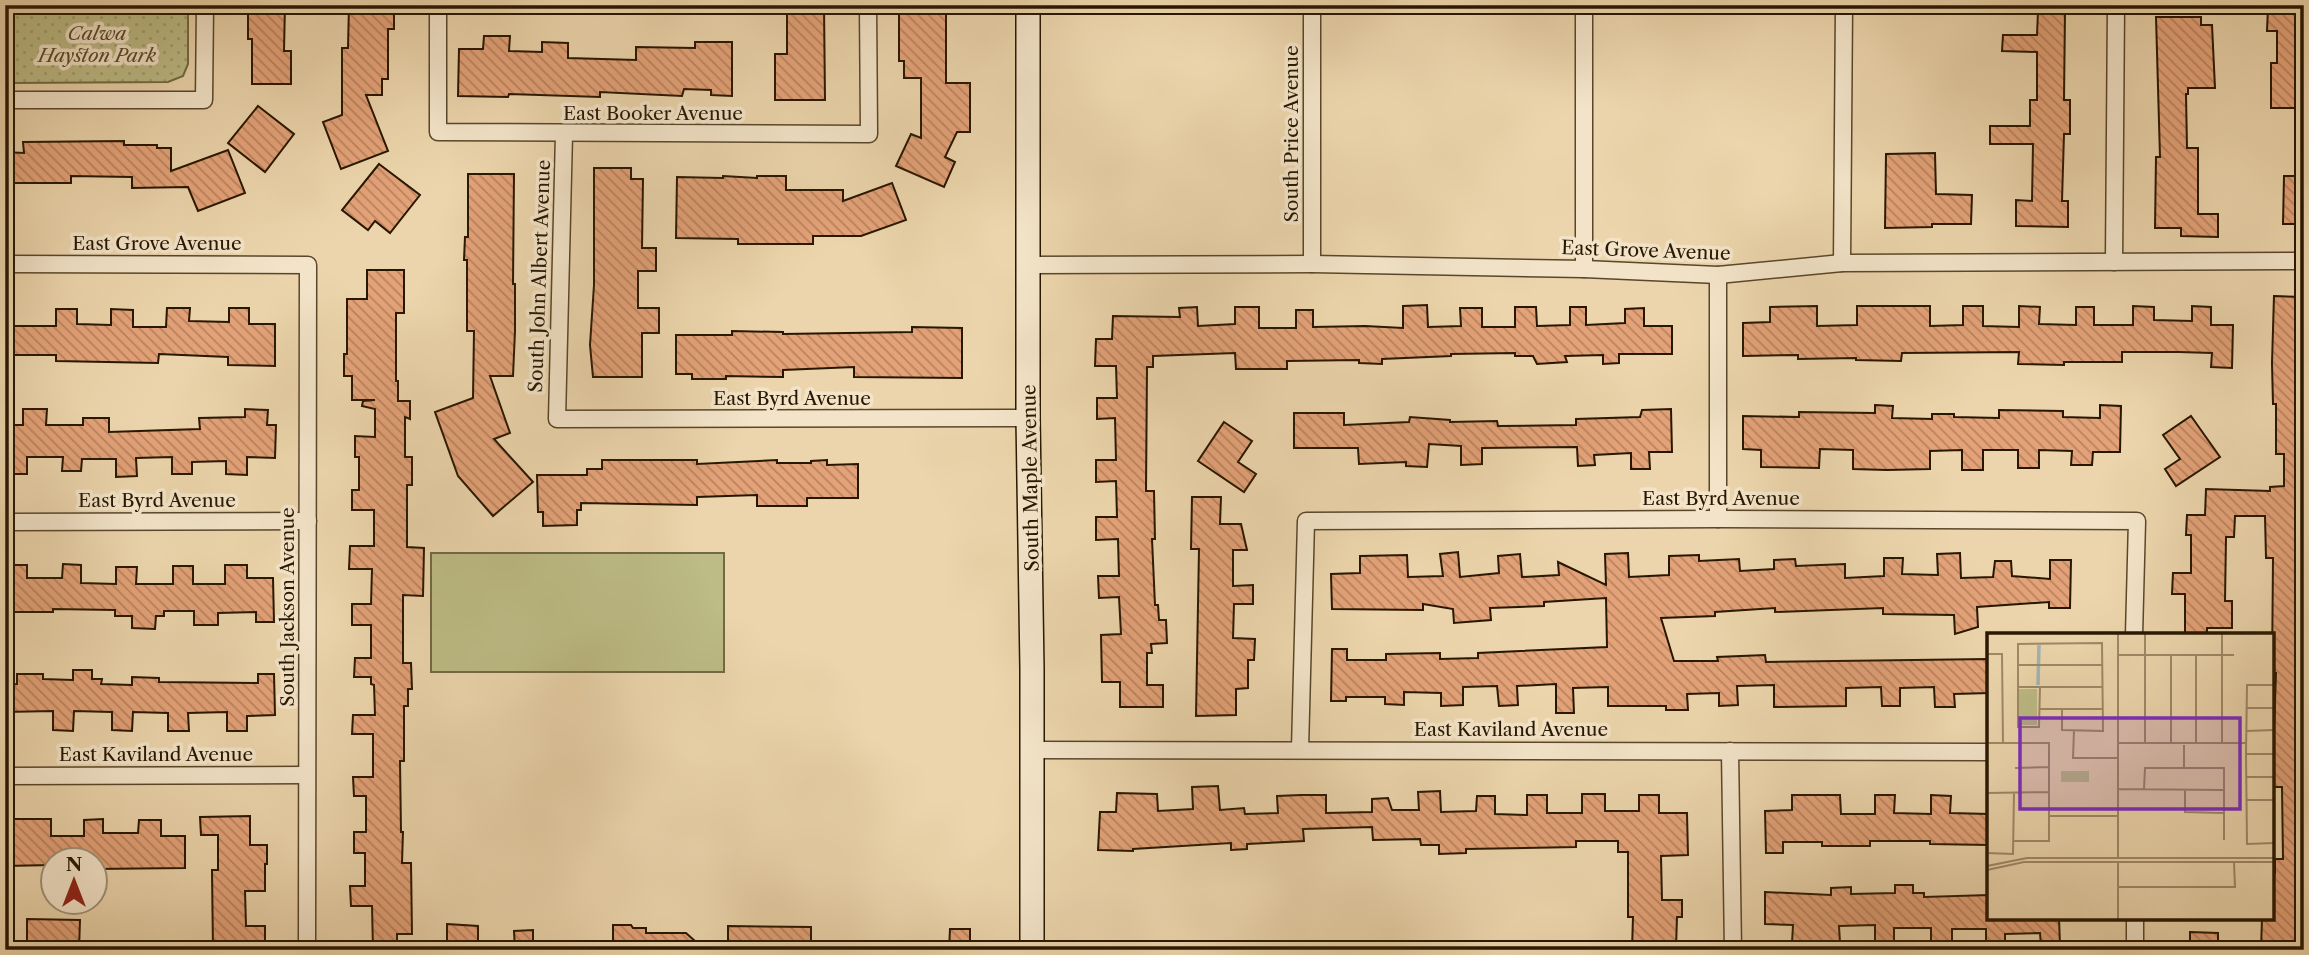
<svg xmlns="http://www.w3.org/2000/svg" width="2309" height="955" font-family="'Libre Caslon Text',serif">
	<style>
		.grass { fill: #bdbc86; stroke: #726a43; stroke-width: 2 }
		.park { fill: url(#park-dots); stroke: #726a43; stroke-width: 2 }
		.building { fill: url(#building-back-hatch); stroke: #281700; stroke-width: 2 }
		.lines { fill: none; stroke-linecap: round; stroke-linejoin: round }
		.minor-casing { stroke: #59462b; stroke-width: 19 }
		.secondary-casing { stroke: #281700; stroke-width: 26 }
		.minor { stroke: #f3e4c9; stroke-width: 16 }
		.secondary { stroke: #f3e4c9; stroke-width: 23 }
		.labels { text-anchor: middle; stroke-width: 7; stroke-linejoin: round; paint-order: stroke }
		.park-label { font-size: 19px; font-style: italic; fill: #554928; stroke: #f3e4c9 }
		.street-label { font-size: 19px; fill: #281700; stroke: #f3e4c9 }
		.inset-river { fill: none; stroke: #9fb5b6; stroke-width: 3.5 }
		.inset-road { fill: none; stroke: #9e8967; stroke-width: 2 }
		.view { fill: #7b2cbf; fill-opacity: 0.15; stroke: #7b2cbf; stroke-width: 3.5 }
		.inset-edge { fill: none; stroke: #281700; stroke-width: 3.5 }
	</style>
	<defs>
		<pattern id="park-dots" width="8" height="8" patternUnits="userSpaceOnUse" patternTransform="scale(1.75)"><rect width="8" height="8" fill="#bdbc86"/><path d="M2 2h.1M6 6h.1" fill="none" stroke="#a2a172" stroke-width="1.8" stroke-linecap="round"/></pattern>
		<pattern id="building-back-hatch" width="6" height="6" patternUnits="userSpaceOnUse" patternTransform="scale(1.75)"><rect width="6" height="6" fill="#e4a278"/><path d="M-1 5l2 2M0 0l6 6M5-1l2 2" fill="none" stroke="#b98360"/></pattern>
	</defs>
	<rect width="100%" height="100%" fill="#ecd5ac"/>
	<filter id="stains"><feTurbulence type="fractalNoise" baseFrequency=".00286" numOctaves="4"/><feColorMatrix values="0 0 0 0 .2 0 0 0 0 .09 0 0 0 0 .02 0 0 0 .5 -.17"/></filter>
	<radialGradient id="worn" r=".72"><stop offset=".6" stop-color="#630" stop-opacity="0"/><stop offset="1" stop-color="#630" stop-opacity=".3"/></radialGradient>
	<rect class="grass" x="431" y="553" width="293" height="119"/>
	<path class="park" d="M5,5H188V64L183,76L168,82L11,83L5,81Z"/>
	<g class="building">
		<path d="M248,5H285L284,51H291V84H252V39H248Z"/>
		<path d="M349,5H387L386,11H394V29H388V79H382V95H366L388,151L341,169L323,122L342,115V48H348Z"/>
		<path d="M787,5H824L825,100H775V54H787Z"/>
		<path d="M899,5H946V83H970V132H957L945,157L955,162L944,187L896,166L911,134L921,138V78H904V61H899Z"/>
		<path d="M2268,8L2304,9V108H2271V63H2277V31H2267Z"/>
		<path d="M2038,11H2065L2064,100H2070V134H2064L2062,201H2068V227L2016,226V200L2032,201L2033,144H1990V126H2030V100H2037V52L2002,51L2003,35H2037Z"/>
		<path d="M2156,17H2201V25H2212L2215,88H2188V94H2186L2187,148H2198V214H2218V237L2181,236V228H2155L2156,157H2160Z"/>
		<path d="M484,36H510L509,51L542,52V42L568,43V58L636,60V47L695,48V42H732V96L711,95V90L684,89L682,96L600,92V97L509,94L508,97L458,96L459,49H483Z"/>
		<path d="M258,106L294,134L265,172L228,143Z"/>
		<path d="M124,141V145H157V148H171V171L228,150L245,193L198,211L188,187L132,188V177L71,176V183H5V152L24,153L23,142Z"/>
		<path d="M1935,153L1936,194L1972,195L1971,224H1932V227L1885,228L1886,154Z"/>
		<path d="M379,164L420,195L390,233L375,221L368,230L342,210Z"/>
		<path d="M594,168H631V179H643L642,248H656V271H638V308H659V333H642V377H593L590,345L594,285Z"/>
		<path d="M468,174H514L513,284H515V331L513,376H490L510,433L494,439L533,482L493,516L458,476L435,412L473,398L474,331H467V260H464L465,237H468Z"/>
		<path d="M723,176L757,178V176H786V190H843V201L892,183L906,220L861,236H813V244H738V239L676,238L677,177L723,178Z"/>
		<path d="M2284,176H2304V224H2283Z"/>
		<path d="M367,270H404V313H396V381H398V401H410V419L405,417V457H412V485H407V547L424,548L423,596L403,595V663H411L412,689H408V706H404V761H400L401,832H403L402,863H411L412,934H397V950H373L372,906H351L350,886H365V853H354V832H366V796H354L353,777H373V734H352L353,715H375L374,685L371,684V677H354L355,658H371V625H352V604H371L372,569H349L350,546H374V510H352V490H359V457H355V436L375,437V409L362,406L363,401L375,400H352V376H344V354H347V299H367Z"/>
		<path d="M2274,296L2304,297V950H2261L2262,918H2272V873H2275V859H2283L2282,787H2272L2276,673H2272L2273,558H2266L2265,516H2235L2234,537H2226L2225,601H2232V628H2207V635H2185V594H2172L2173,573H2191V535H2186L2187,515H2205L2206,489L2270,491V487L2284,486V454H2276V404H2273L2272,363Z"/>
		<path d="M1427,305L1428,327L1461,326L1460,308H1482V327H1515V307H1536L1537,326L1570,325V307H1586V325L1625,323V309L1644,308V326H1672V354H1619V363L1603,364V355L1565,356L1567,362L1537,364L1533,356H1515V353L1451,354V356L1382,359V364L1359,363V360L1287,361V369H1236L1235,353L1153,356V367H1147L1146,491H1154L1155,539H1152L1155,605H1158L1159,620H1166L1167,643L1151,644L1152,653H1147V685H1163V707H1120V682H1102L1101,635L1121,634L1119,597L1099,598L1098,576H1119L1118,539L1096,540V517H1117L1116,481L1096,482V460H1116L1115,418L1097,419V398H1117L1116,366H1095L1096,339H1112L1113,316L1180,317L1179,308L1197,307L1198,326L1235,324V307H1259V328H1296V310H1313V327L1365,326L1403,328V306Z"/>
		<path d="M1817,306V326L1857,325V306H1930V326L1963,325V306H1983V326L2019,327V306L2040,307L2039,324L2076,325V307H2094V325H2133V306L2154,307V320L2192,321V306L2211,307V325H2233L2232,368L2211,367L2212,353L2179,352H2122V362H2064V365L2018,364L2019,352L1902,353L1901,361L1856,360V358L1798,359V355L1743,356V323L1770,322V307Z"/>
		<path d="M167,308H190L189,321L229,322V308H249V324H275V366L228,365V357L159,354L158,363L56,361V355H5V326H56V309H77V324L111,325V309L133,310V327H166Z"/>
		<path d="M912,327L962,328V378L854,377V367L783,370V377L726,376V379H692V374H676V335H732V331L783,332V334L912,332Z"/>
		<path d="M1875,405L1893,406L1892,418L1932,419V414H1954V417L1999,418V410L2063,411V417L2100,418V405L2121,406L2120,452H2093L2092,465H2071L2072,451L2039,450V468H2018V450H1983V470H1962V450L1930,451V469L1887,470L1853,469V450L1820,449L1819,468L1761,467V450L1743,449V416L1799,417V412L1875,413Z"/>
		<path d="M23,409H47L46,425H83V418H109V432L200,429L199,418L245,417V409L268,410L267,425H276L275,458L247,457V475L226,474V461L192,462V474H172V457L136,458L137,476L116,477V459H82L81,471H62L63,457H27V474H5L6,425H23Z"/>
		<path d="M1671,409L1672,452H1649L1650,469H1631V453L1594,455L1595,465L1578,466L1577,447L1482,448V464L1461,465V446L1429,444L1427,467L1406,466V462L1359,464L1358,448H1294V413H1344V425L1409,422L1410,417L1450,420V422L1497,421L1498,426L1576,425V419L1640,417L1642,410Z"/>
		<path d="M2191,416L2220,457L2176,486L2165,469L2180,459L2163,435Z"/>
		<path d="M1224,422L1252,441L1238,462L1256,474L1244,492L1198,461Z"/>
		<path d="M602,460H697V464L777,460V463H811V461L827,460V465L858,464V498H807V506H757V495L697,497V505L581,503V510H577V525L543,526V512H538L537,475H587V469H602Z"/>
		<path d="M1192,497H1221L1220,524H1241L1247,550H1233V586L1253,585V604H1234L1233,638L1255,639L1254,660H1248V688L1236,689V715L1196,716L1199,549H1191Z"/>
		<path d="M1458,552L1460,577L1499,573L1498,556L1520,554L1522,577L1559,575L1558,562L1606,585L1605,554L1628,553L1629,577L1669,575V556L1699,555V561L1739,559L1740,571L1774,569V560L1795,559L1796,566L1845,564V578L1884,576V558H1903L1902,574L1938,575L1937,554L1960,553L1961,578L1993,577L1995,561H2011L2012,576L2050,579V560H2071L2070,608H2049V602L1977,607L1978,627L1955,634L1954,615L1883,614V608L1775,612V608L1715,612V616L1661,618L1674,661H1718L1717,657L1765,655L1766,662L1989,659V693L1954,694L1955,707H1935L1934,687L1900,688V706H1882L1881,687L1846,688V706L1774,707V685L1737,686L1738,705L1719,706V693L1687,694L1688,710H1666V706H1608V687L1573,688L1574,713H1556V684L1517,686L1518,705L1499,706L1497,686L1463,687V705L1441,706V693L1404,692V705L1385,704V697H1346V701H1331L1332,649H1347V660H1386V654L1440,653V659L1478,658V653L1607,647L1606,598L1544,602V606L1490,608L1491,620L1454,623L1453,609L1423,604V610L1332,609L1331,574L1360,573V556L1407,555L1408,577L1443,576L1440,554Z"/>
		<path d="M63,564L81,565V583L116,584V567H137L136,584H173V566H193V584H225V565H247V578H273L274,622H256V612L218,613V625H194V611H164V616H156L155,629L132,628V616H115V610L53,609V612H6L7,565H27V578H62Z"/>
		<path d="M73,670H92V679H102L101,684L132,685V677L159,678V682L258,683V674H274L275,715L247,716V731H227V712L188,713L189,731H168V713L133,712L132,731L112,730V712L74,711L73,731L53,730V711L5,712V685L17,684V674H43V679L73,680Z"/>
		<path d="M1218,786L1220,810L1244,808L1245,814L1278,813L1277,796L1301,795H1326V813L1372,812V799L1388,798L1392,810H1419L1418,792L1440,791L1441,812L1476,811L1477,796H1495V814L1527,815V795H1547V813H1582V794H1605V811H1639V795H1659V813H1687L1688,855L1661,856L1662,900H1682V917H1677L1676,948L1632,950L1633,917H1628V852H1618V841H1576V847L1466,849V853L1439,854V845H1421L1420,839L1373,840L1372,827L1303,829L1304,841L1247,844V849L1231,850V843L1133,849V851L1098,850L1100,812H1116L1117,793L1157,794L1158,811L1193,809L1192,787Z"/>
		<path d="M1792,795H1840L1841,814H1875V795H1895L1894,813L1931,814V795L1951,796L1950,813L1989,814V845L1930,844V841H1870V846H1822V842H1783V853H1766L1765,811L1792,810Z"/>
		<path d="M250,816V845H267V864H265V891H245L246,926H265V947H245V950H213L212,870H218V835H201L200,817Z"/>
		<path d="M5,819H51V836H84V820L103,819V833H138L139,820H161V836H185V868L94,869V860H52V865L5,866Z"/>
		<path d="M1895,885H1913V893H1924V897L1989,895V918H2059L2060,945L2041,946L2040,933L2005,934V944L1986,945V929H1952V944L1931,945V928H1894V943H1875V925L1839,926L1840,943H1792L1793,925L1765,924V892L1831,895V888L1851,887V894L1895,893Z"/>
		<path d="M27,919L80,920L79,950H27Z"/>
		<path d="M447,924L478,926V950H447Z"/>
		<path d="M613,925H631L633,928H646V933H686L705,950H613Z"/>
		<path d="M728,926L811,927V950H728Z"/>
		<path d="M950,929H970V950H949Z"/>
		<path d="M533,930V950H515L514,931Z"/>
		<path d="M2190,932L2218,933V950H2190Z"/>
	</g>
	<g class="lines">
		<defs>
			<g id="minor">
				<path d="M438,5V132L869,134L868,5"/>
				<path d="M1312,5V264"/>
				<path d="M1584,5V269"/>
				<path d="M5,100H204L205,5"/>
				<path d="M564,134L557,419L1028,418"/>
				<path d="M2114,262L2116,5"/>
				<path d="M1842,263L1844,5"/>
				<path d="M5,264L308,265L307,950"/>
				<path d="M1029,265L1312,264L1584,269L1718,275L1842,263L2304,261"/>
				<path d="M1718,275V519"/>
				<path d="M5,522L308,521"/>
				<path d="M1300,749L1306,521L1718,519L2137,521L2134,635"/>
				<path d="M1033,750L1989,752"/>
				<path d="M1730,751L1733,950"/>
				<path d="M5,776L306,775"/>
				<path d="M2135,918V950"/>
			</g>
			<path id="secondary" d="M1028,5V418L1032,669V950"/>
		</defs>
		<use href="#minor" class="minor-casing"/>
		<use href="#secondary" class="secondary-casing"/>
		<use href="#minor" class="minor"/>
		<use href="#secondary" class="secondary"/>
	</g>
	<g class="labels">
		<g class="park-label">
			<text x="97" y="40">Calwa<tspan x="97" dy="22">Hayston Park</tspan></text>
		</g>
		<g class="street-label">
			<text x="653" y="120">East Booker Avenue</text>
			<text transform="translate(1291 134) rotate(-90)" y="7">South Price Avenue</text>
			<text x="157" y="250">East Grove Avenue</text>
			<text transform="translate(1646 250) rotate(2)" y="7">East Grove Avenue</text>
			<text transform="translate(539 276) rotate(-88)" y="7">South John Albert Avenue</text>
			<text x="792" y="405">East Byrd Avenue</text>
			<text transform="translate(1030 478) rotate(-91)" y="7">South Maple Avenue</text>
			<text x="1721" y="505">East Byrd Avenue</text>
			<text x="157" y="507">East Byrd Avenue</text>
			<text transform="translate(287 607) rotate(-90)" y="7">South Jackson Avenue</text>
			<text x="1511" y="736">East Kaviland Avenue</text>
			<text x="156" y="761">East Kaviland Avenue</text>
		</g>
	</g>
	<g transform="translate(1987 633)">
		<rect width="287" height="287" fill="#ecd5ac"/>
		<path d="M74,138H102V149H74Z" fill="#bdbc86"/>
		<path d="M32,56H50V92H32Z" fill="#bdbc86"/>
		<path class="inset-river" d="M51,52L52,12"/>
		<path class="inset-road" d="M131,0V225M0,21H15L16,110M131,22H247M184,22V110M31,32H115M287,52H260L259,121L260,211L287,210M31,54H115M53,54L52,94H31V11L115,10L116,98L75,97V76M260,75H287M52,76H116M87,98L86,125H130M259,98L287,97M0,110H62V208H27M131,110H260M158,110V0M209,110V22M235,110V0M197,112V134M259,121H287M28,135L62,134M259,144H287M131,156L236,157M157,156L158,135H237V207M198,157V179L237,180M0,160L62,159M259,167H287M62,183H130M0,220L26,221L27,159M131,229V287M0,233L40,225H287M0,237L37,229H287M131,254H248L247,229"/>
		<path class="view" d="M33,85H253V176H33Z"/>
		<rect width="287" height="287" class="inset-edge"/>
	</g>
	<rect width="2309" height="955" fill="none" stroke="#ecd5ac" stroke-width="28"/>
	<rect x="7" y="7" width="2295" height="941" fill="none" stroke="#281700" stroke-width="3.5"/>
	<rect x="14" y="14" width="2281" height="927" fill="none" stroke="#281700" stroke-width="2"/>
	<g transform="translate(74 881)"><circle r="33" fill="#f3e4c9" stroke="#a29279" stroke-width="2"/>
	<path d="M0-5L12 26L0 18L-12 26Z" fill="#8f2418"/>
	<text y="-10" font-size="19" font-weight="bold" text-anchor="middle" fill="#281700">N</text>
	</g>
	<rect width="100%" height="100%" filter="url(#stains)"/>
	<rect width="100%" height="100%" fill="url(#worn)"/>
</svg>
